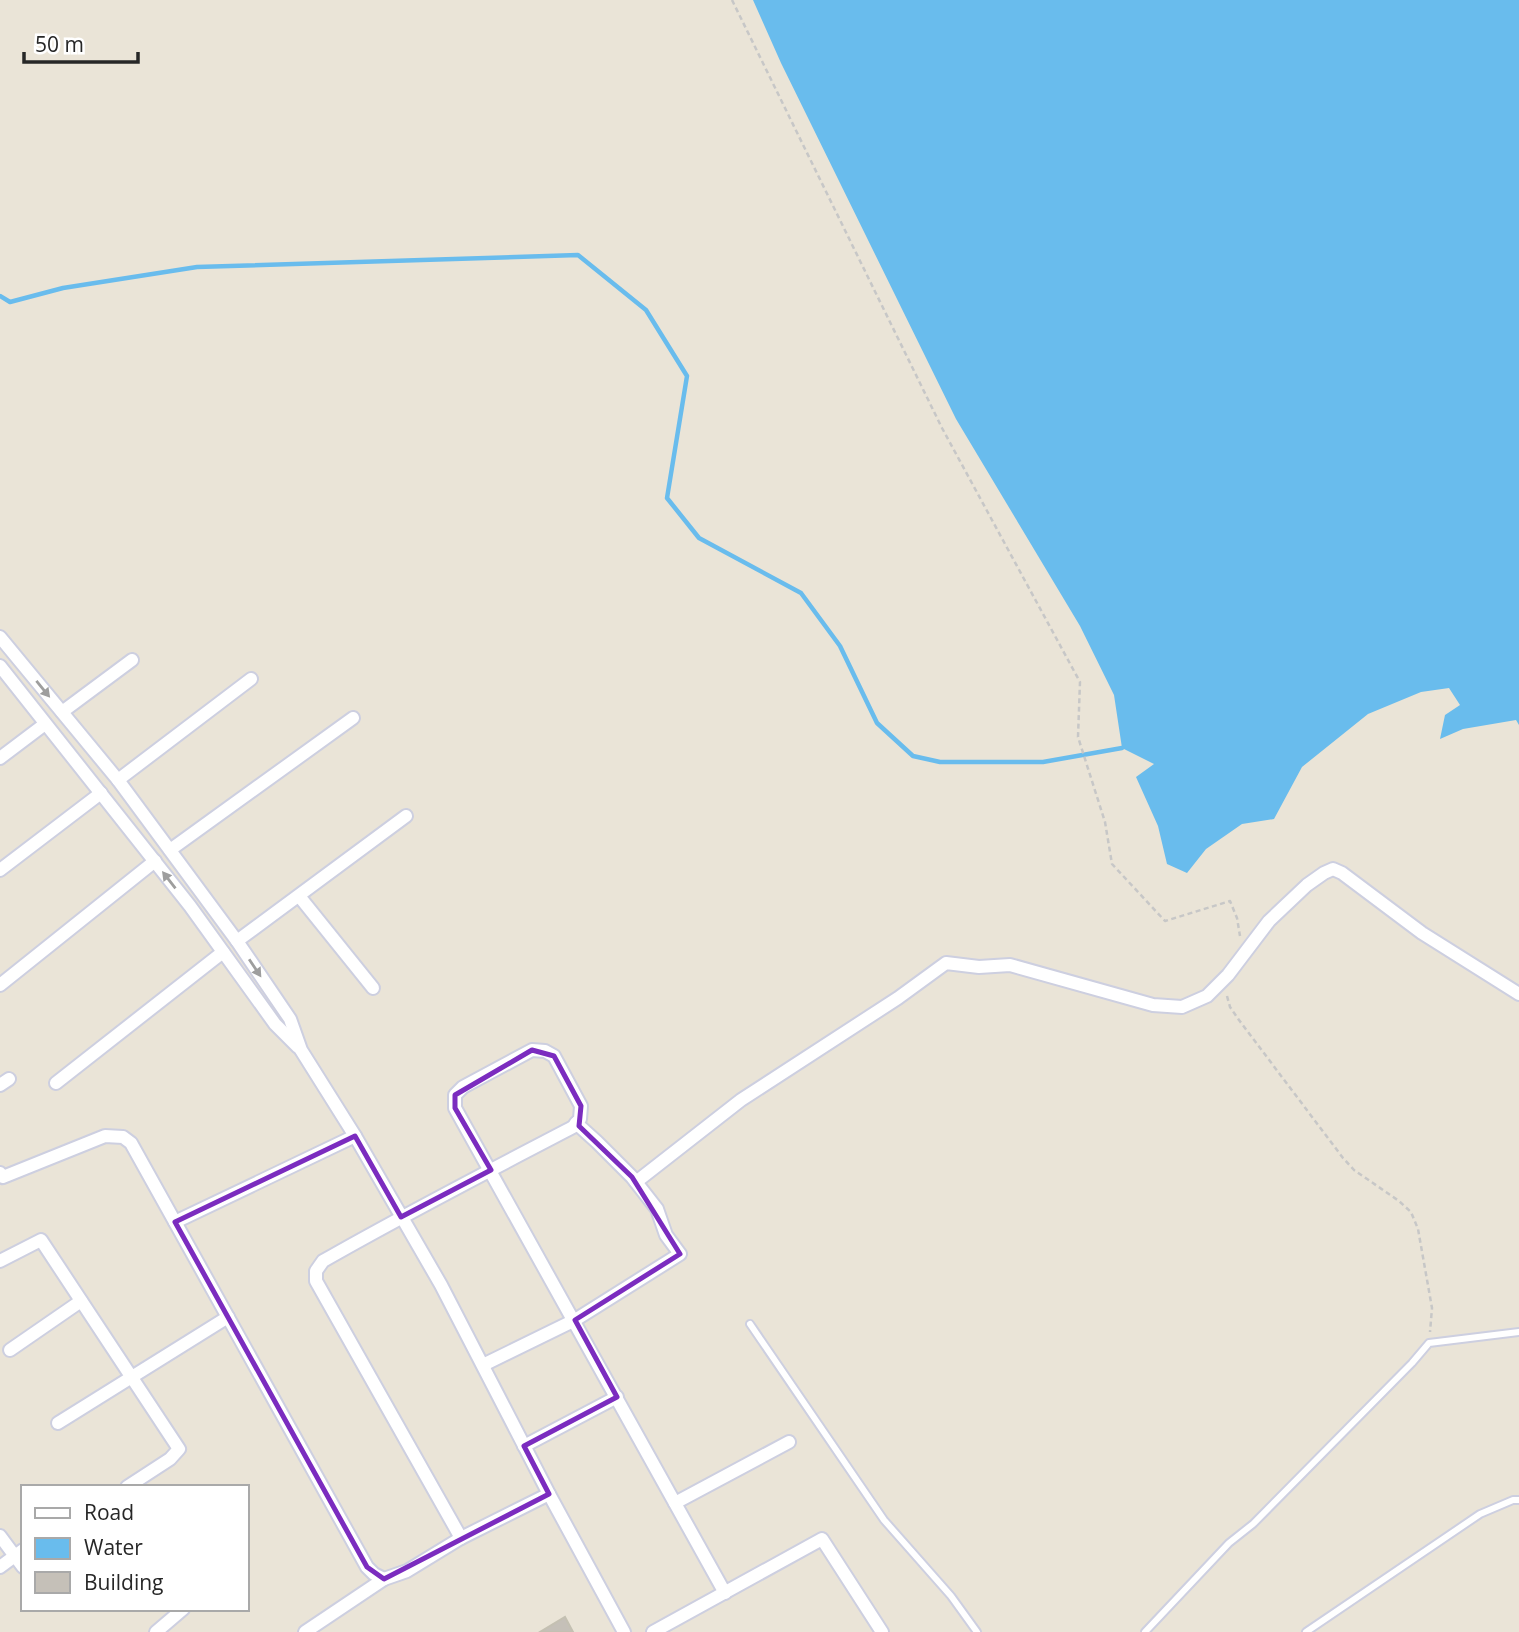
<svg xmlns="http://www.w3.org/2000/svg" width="1519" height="1632" font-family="'Open Sans',sans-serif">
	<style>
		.water { fill: #69bced }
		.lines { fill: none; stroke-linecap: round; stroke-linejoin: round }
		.stream { stroke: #69bced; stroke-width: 4.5 }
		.building { fill: #c5c0b8; stroke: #c4c0b2; stroke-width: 2 }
		.lane-casing { stroke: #cdcfe0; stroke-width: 10 }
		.street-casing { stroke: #cdcfe0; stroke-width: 16 }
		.path { stroke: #c7c7c7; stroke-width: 2.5; stroke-dasharray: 5 3.5; stroke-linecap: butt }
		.lane { stroke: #fff; stroke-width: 6 }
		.street { stroke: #fff; stroke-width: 12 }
		.oneway { fill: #9e9e9e }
		.marked { fill: none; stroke: #7b2cbf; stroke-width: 5; stroke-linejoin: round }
	</style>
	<rect width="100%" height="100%" fill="#eae4d7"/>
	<path class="water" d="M753,0H1519V725L1516,720L1463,729L1440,739L1445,715L1460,705L1449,688L1421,692L1368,714L1302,767L1274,819L1242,824L1206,849L1187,873L1167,864L1158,826L1136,777L1154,764L1122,748L1114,695L1080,626L956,419L781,63Z"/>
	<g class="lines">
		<path class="stream" d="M0,296L10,302L63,288L197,267L578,255L646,310L687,376L667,498L699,538L801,593L840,646L877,723L913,756L940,762H1043L1122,748"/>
	</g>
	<path class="building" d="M565,1617L573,1632H540Z"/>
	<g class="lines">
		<defs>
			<g id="lane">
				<path d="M750,1324L884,1520L951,1596L977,1632"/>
				<path d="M1145,1632L1229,1543L1253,1524L1412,1363L1429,1343L1519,1332"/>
				<path d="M1306,1632L1480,1514L1513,1500H1519"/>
			</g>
			<g id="street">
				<path d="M0,637L118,780L237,941L290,1019L301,1050L355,1136L441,1285L549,1494L624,1632"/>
				<path d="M0,666L190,906L275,1024L298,1047"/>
				<path d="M62,712L132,660"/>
				<path d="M0,758L45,724"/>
				<path d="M118,780L251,679"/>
				<path d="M170,850L353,718"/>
				<path d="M0,870L101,793"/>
				<path d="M299,896L373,988"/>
				<path d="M237,941L406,816"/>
				<path d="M0,985L155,861"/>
				<path d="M56,1083L223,952"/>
				<path d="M0,1085L9,1079"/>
				<path d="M0,1173L3,1177L105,1136L123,1137L131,1143L367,1567L374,1574L384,1579L407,1571L461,1538L549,1494"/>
				<path d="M636,1182L741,1100L898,998L946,963L979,967L1010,965L1153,1005L1182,1007L1207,996L1228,975L1269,921L1307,885L1324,873L1333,869L1342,873L1422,933L1519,994"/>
				<path d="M175,1222L355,1136"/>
				<path d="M0,1261L41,1240L179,1449L170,1459L127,1487"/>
				<path d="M10,1350L81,1301"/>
				<path d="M483,1365L575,1320L680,1254L666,1235L657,1209L632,1177L597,1142L576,1123"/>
				<path d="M58,1423L228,1317"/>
				<path d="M524,1446L617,1397"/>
				<path d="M675,1503L789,1442"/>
				<path d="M0,1536L23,1567"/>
				<path d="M461,1538L316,1281V1271L323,1261C405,1214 489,1171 573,1127L580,1119L581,1106L554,1056L545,1051L532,1050L463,1087L455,1095V1108L725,1593"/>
				<path d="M0,1567L23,1550"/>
				<path d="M156,1632L183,1609"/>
				<path d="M305,1632L384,1579"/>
				<path d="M653,1632L822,1539L882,1632"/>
			</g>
		</defs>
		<use href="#lane" class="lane-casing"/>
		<use href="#street" class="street-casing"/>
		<g class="path">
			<path d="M732,0L942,428L1080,682L1078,737L1105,822L1112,864L1165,921L1230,901L1237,918L1240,936"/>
			<path d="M1227,996L1230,1007L1239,1020L1343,1158L1354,1170L1399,1201L1411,1212L1418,1229L1432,1308L1430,1332"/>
		</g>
		<use href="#lane" class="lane"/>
		<use href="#street" class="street"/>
	</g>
	<defs><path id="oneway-solid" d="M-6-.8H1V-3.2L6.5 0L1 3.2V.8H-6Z" transform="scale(1.75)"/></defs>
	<g class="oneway">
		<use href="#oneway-solid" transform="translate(43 689) rotate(51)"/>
		<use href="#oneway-solid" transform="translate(169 880) rotate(-128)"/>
		<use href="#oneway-solid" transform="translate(255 968) rotate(56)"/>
	</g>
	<path class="marked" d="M532,1050L554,1056L581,1106L579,1126L632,1177L680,1254L575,1320L617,1397L524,1446L549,1494L384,1579L367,1567L175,1222L355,1136L401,1217L491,1170L455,1108V1095Z"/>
	<rect x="21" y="1485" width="228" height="126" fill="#ffffff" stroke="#a9a9a9" stroke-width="2"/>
	<rect x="35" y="1508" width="35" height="10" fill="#ffffff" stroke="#a9a9a9" stroke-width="2"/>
	<text x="84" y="1520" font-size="21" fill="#272727">Road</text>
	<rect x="35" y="1538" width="35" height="21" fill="#69bced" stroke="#a9a9a9" stroke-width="2"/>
	<text x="84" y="1555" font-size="21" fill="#272727">Water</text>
	<rect x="35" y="1572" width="35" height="21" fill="#c5c0b8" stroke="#a9a9a9" stroke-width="2"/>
	<text x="84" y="1590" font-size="21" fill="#272727">Building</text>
	<path d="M24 52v10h114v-10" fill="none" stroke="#272727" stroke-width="3.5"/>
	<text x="35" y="52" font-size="21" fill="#272727" stroke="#ffffff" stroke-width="5" paint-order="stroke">50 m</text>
</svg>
